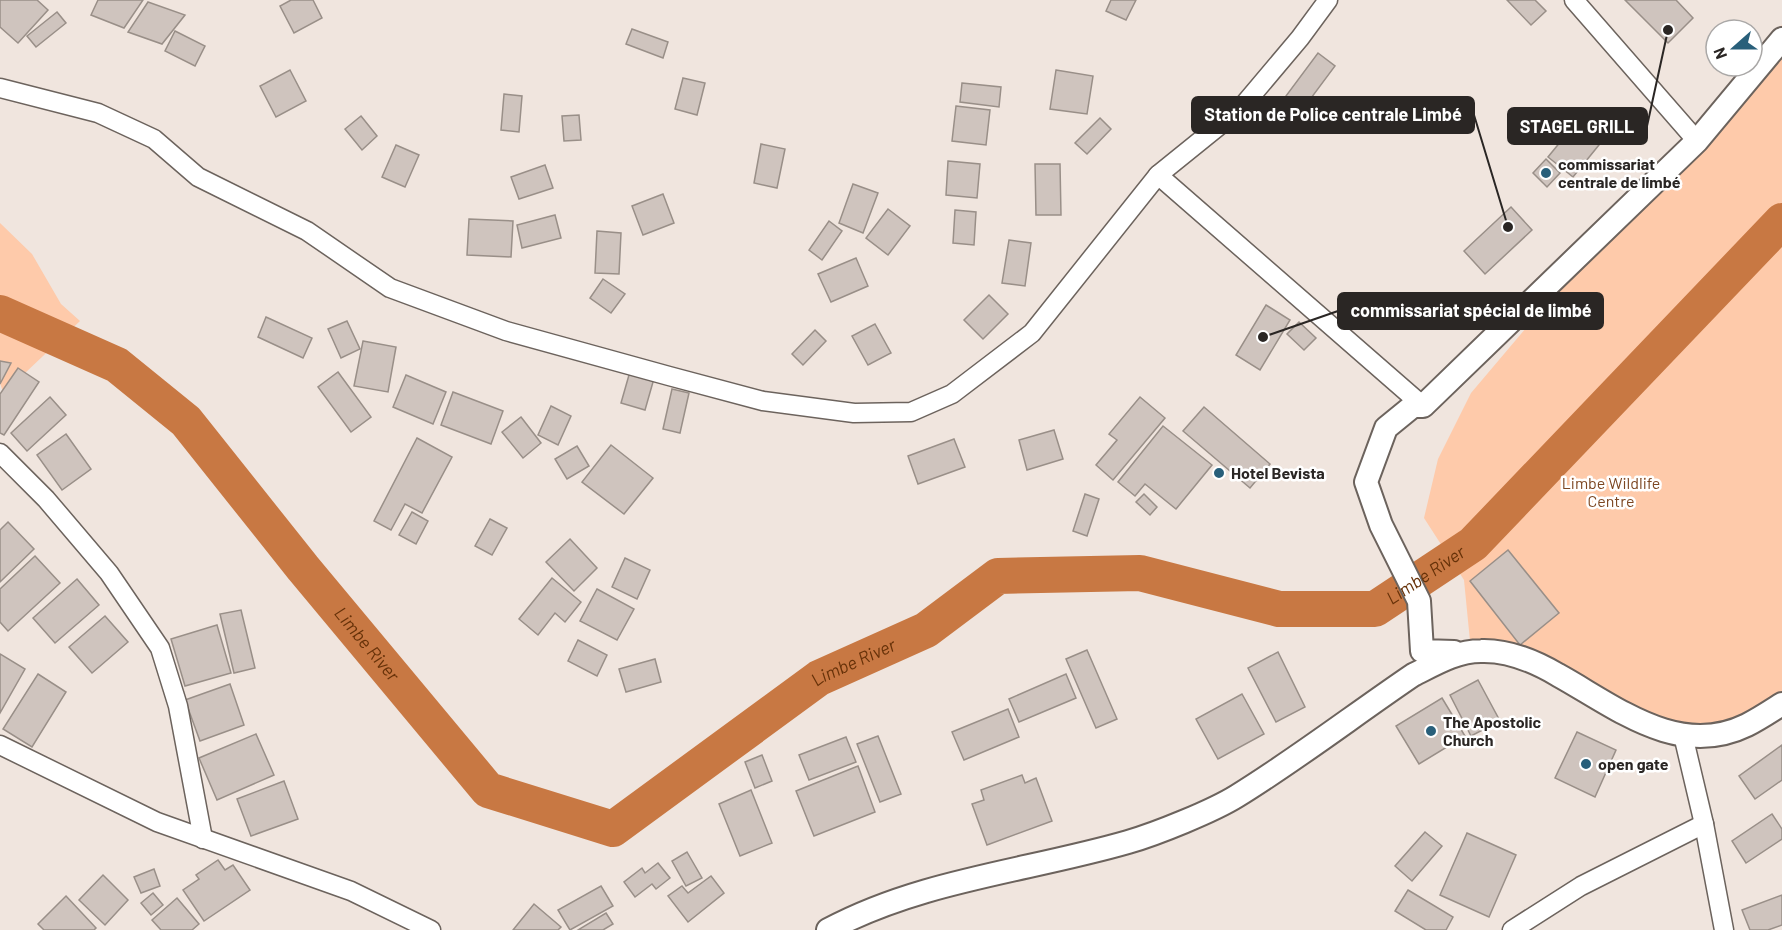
<svg xmlns="http://www.w3.org/2000/svg" width="1782" height="930" font-family="Barlow,sans-serif">
	<style>
		.green { fill: #fecaaa }
		.lines { fill: none; stroke-linecap: round; stroke-linejoin: round }
		.river { stroke: #c87843; stroke-width: 36 }
		.building { fill: #cfc4be; stroke: #998f88; stroke-width: 1.5 }
		.minor-casing { stroke: #6c635d; stroke-width: 21 }
		.tertiary-casing { stroke: #6c635d; stroke-width: 26 }
		.minor { stroke: #fff; stroke-width: 18 }
		.tertiary { stroke: #fff; stroke-width: 22 }
		.poi-dot { fill: #285f7a; stroke: #fff; stroke-width: 2 }
		.labels { text-anchor: middle; stroke-width: 5; stroke-linejoin: round; paint-order: stroke }
		.poi-label { font-size: 16px; font-weight: bold; fill: #2a2624; stroke: #fff; text-anchor: start }
		.park-label { font-size: 16px; fill: #7c4621; stroke: #fff }
		.water-label { font-size: 18px; font-style: italic; fill: #673209; stroke: #fff }
		.leader { fill: none; stroke: #2a2624; stroke-width: 2 }
		.callout-dot { fill: #2a2624; stroke: #fff; stroke-width: 2 }
		.callout { fill: #2a2624; stroke: #2a2624; stroke-width: 2 }
		.callout-label { font-size: 18px; text-anchor: middle; font-weight: bold; fill: #fff }
	</style>
	<rect width="100%" height="100%" fill="#f0e5de"/>
	<g class="green">
		<path d="M1782,25V693L1746,723L1686,732L1470,641L1464,580L1424,518L1438,459L1471,393Z"/>
		<path d="M0,223L32,254L61,304L80,321L6,391L2,389L0,383Z"/>
	</g>
	<g class="lines">
		<path class="river" id="s1" d="M0,313L117,365L186,421L303,568L488,790L613,829L819,678L926,630L998,576L1140,573L1279,609H1375L1473,544L1782,221"/>
	</g>
	<g class="building">
		<path d="M0,0H37L48,10L18,43L0,27Z"/>
		<path d="M98,0H143L124,28L91,15Z"/>
		<path d="M291,0H313L322,18L294,33L280,6Z"/>
		<path d="M1111,0H1136L1126,20L1106,11Z"/>
		<path d="M1507,0H1535L1546,11L1531,25Z"/>
		<path d="M1625,0H1676L1693,18L1668,43Z"/>
		<path d="M148,2L185,15L162,44L128,32Z"/>
		<path d="M57,12L66,23L36,47L27,36Z"/>
		<path d="M632,29L668,42L663,58L626,44Z"/>
		<path d="M175,31L205,46L195,66L165,51Z"/>
		<path d="M1318,53L1335,66L1294,121L1277,108Z"/>
		<path d="M290,70L306,101L276,117L260,86Z"/>
		<path d="M1056,70L1093,76L1087,114L1050,109Z"/>
		<path d="M683,78L705,83L697,115L675,109Z"/>
		<path d="M962,83L1001,87L999,107L960,102Z"/>
		<path d="M504,94L522,96L519,132L501,130Z"/>
		<path d="M956,106L990,110L986,145L952,141Z"/>
		<path d="M579,115L581,140L564,141L562,116Z"/>
		<path d="M361,116L377,136L362,150L345,129Z"/>
		<path d="M1100,118L1111,129L1087,154L1075,143Z"/>
		<path d="M1579,119L1603,140L1573,177L1548,157Z"/>
		<path d="M761,144L785,149L777,188L754,183Z"/>
		<path d="M396,145L419,155L405,187L382,177Z"/>
		<path d="M1546,159L1560,173L1547,187L1533,173Z"/>
		<path d="M948,161L980,164L977,198L946,195Z"/>
		<path d="M1035,164H1060L1061,215H1036Z"/>
		<path d="M545,165L553,188L519,199L511,177Z"/>
		<path d="M853,184L878,193L863,233L839,223Z"/>
		<path d="M663,194L674,223L643,235L632,206Z"/>
		<path d="M1511,207L1532,230L1485,274L1464,251Z"/>
		<path d="M888,209L910,226L888,255L866,238Z"/>
		<path d="M955,210L976,212L974,245L953,243Z"/>
		<path d="M555,215L561,238L522,248L517,225Z"/>
		<path d="M469,219L513,221L511,257L467,255Z"/>
		<path d="M829,221L842,231L822,260L809,250Z"/>
		<path d="M597,231L621,233L619,274L595,273Z"/>
		<path d="M1009,240L1031,243L1025,286L1002,283Z"/>
		<path d="M856,258L868,286L831,302L818,274Z"/>
		<path d="M603,279L625,294L611,313L590,298Z"/>
		<path d="M989,295L1008,314L983,339L964,320Z"/>
		<path d="M1266,305L1290,320L1260,370L1236,355Z"/>
		<path d="M266,317L312,338L303,358L258,337Z"/>
		<path d="M347,321L360,349L341,358L328,329Z"/>
		<path d="M1299,322L1316,338L1304,350L1287,334Z"/>
		<path d="M875,324L891,353L868,365L852,336Z"/>
		<path d="M815,330L826,341L803,365L792,354Z"/>
		<path d="M363,341L396,347L388,392L354,386Z"/>
		<path d="M0,361L11,363L0,384Z"/>
		<path d="M18,368L39,382L4,435L0,433V394Z"/>
		<path d="M631,368L655,375L645,410L621,403Z"/>
		<path d="M338,372L371,417L351,432L318,387Z"/>
		<path d="M406,375L446,392L433,424L393,407Z"/>
		<path d="M672,389L689,393L680,433L663,429Z"/>
		<path d="M453,392L503,411L491,444L441,425Z"/>
		<path d="M50,397L66,415L27,451L11,433Z"/>
		<path d="M1140,397L1165,418L1113,480L1096,465L1117,440L1109,434Z"/>
		<path d="M551,406L571,416L558,445L538,435Z"/>
		<path d="M1204,407L1270,464L1250,488L1183,431Z"/>
		<path d="M521,417L541,443L523,458L502,432Z"/>
		<path d="M1163,426L1212,465L1176,509L1145,484L1135,496L1118,482Z"/>
		<path d="M1054,430L1063,459L1027,470L1019,440Z"/>
		<path d="M66,434L91,469L62,490L37,455Z"/>
		<path d="M417,438L452,457L422,513L405,504L391,530L374,521Z"/>
		<path d="M954,439L965,467L918,484L908,456Z"/>
		<path d="M611,445L653,478L624,514L582,482Z"/>
		<path d="M577,446L589,466L567,479L555,459Z"/>
		<path d="M1085,494L1099,499L1087,536L1073,531Z"/>
		<path d="M1144,494L1157,507L1150,515L1136,502Z"/>
		<path d="M412,512L428,521L416,544L399,535Z"/>
		<path d="M490,519L507,528L492,555L475,546Z"/>
		<path d="M8,522L34,549L0,582V530Z"/>
		<path d="M570,539L597,568L574,591L546,562Z"/>
		<path d="M1508,550L1559,613L1520,645L1470,581Z"/>
		<path d="M35,556L60,583L8,631L0,622V589Z"/>
		<path d="M625,558L650,570L637,599L612,587Z"/>
		<path d="M552,578L581,602L565,622L555,613L538,635L519,619Z"/>
		<path d="M77,579L99,605L55,643L33,618Z"/>
		<path d="M597,589L634,609L617,640L580,621Z"/>
		<path d="M241,610L255,668L234,673L220,614Z"/>
		<path d="M105,616L128,642L92,673L69,647Z"/>
		<path d="M217,625L231,673L185,686L171,639Z"/>
		<path d="M578,640L607,655L597,676L568,661Z"/>
		<path d="M1087,650L1117,719L1096,728L1066,659Z"/>
		<path d="M1278,652L1305,707L1276,722L1248,668Z"/>
		<path d="M0,654L25,669L0,713Z"/>
		<path d="M655,659L661,682L626,692L619,669Z"/>
		<path d="M38,674L66,692L32,747L3,729Z"/>
		<path d="M1066,674L1076,698L1019,722L1009,699Z"/>
		<path d="M1478,680L1500,721L1471,736L1450,695Z"/>
		<path d="M230,684L244,725L200,741L185,700Z"/>
		<path d="M1242,694L1264,734L1218,759L1196,719Z"/>
		<path d="M1442,698L1465,736L1419,764L1396,726Z"/>
		<path d="M1008,709L1019,737L964,760L952,732Z"/>
		<path d="M1577,732L1616,750L1595,797L1555,778Z"/>
		<path d="M256,734L274,775L217,800L199,758Z"/>
		<path d="M878,736L901,794L880,802L857,744Z"/>
		<path d="M846,737L856,762L809,780L799,755Z"/>
		<path d="M1782,745V780L1755,799L1739,776Z"/>
		<path d="M762,755L772,781L755,788L745,762Z"/>
		<path d="M858,766L875,812L814,836L796,791Z"/>
		<path d="M1022,775L1025,783L1036,778L1052,821L987,845L972,804L984,800L981,790Z"/>
		<path d="M284,781L298,819L251,836L237,799Z"/>
		<path d="M751,790L772,843L740,856L719,804Z"/>
		<path d="M1772,814L1782,829V839L1746,863L1732,841Z"/>
		<path d="M1425,832L1442,846L1412,881L1395,866Z"/>
		<path d="M1467,833L1516,855L1489,917L1440,895Z"/>
		<path d="M687,852L702,878L686,886L672,861Z"/>
		<path d="M218,860L225,870L233,865L250,890L204,921L183,890L199,879L196,875Z"/>
		<path d="M658,863L670,878L656,889L652,884L635,897L624,882L642,868L645,873Z"/>
		<path d="M154,869L160,886L141,893L134,877Z"/>
		<path d="M103,875L128,900L105,925L79,900Z"/>
		<path d="M711,876L724,893L688,922L668,896L682,886L688,893Z"/>
		<path d="M601,886L613,906L570,930L558,910Z"/>
		<path d="M1408,890L1453,917L1446,930H1426L1395,911Z"/>
		<path d="M153,893L163,905L151,915L141,903Z"/>
		<path d="M1782,895V925L1768,930H1750L1742,910Z"/>
		<path d="M66,896L96,928L94,930H44L38,924Z"/>
		<path d="M177,898L199,924L192,930H161L152,920Z"/>
		<path d="M534,904L561,927L558,930H513Z"/>
		<path d="M606,913L613,924L603,930H578Z"/>
	</g>
	<g class="lines">
		<defs>
			<g id="minor">
				<path d="M1574,0L1697,141"/>
				<path d="M0,88L98,113L154,139L198,177L307,231L390,288L506,331L669,376L763,401L854,413L911,412L952,394L1032,333L1158,175L1423,406"/>
				<path d="M1158,175L1241,108L1300,38L1328,0"/>
				<path d="M0,453L46,499L109,573L160,648L178,706L203,839"/>
				<path d="M1683,735L1704,824L1724,930"/>
				<path d="M0,745L157,822L351,891L431,930"/>
				<path d="M1512,930L1581,886L1704,824"/>
			</g>
			<g id="tertiary">
				<path d="M1454,652L1422,651L1419,601L1381,525L1366,482L1386,428L1413,406H1423L1697,141L1782,39"/>
				<path d="M828,930C921,880 1028,871 1128,842C1156,834 1213,811 1237,796C1297,759 1354,715 1413,675C1435,664 1456,651 1481,651C1508,650 1536,662 1558,675C1616,707 1678,759 1747,725C1759,719 1771,711 1782,704"/>
			</g>
		</defs>
		<use href="#minor" class="minor-casing"/>
		<use href="#tertiary" class="tertiary-casing"/>
		<use href="#minor" class="minor"/>
		<use href="#tertiary" class="tertiary"/>
	</g>
	<g class="poi-dot">
		<circle cx="1546" cy="173" r="6"/>
		<circle cx="1219" cy="473" r="6"/>
		<circle cx="1431" cy="731" r="6"/>
		<circle cx="1586" cy="764" r="6"/>
	</g>
	<g class="labels">
		<g class="poi-label">
			<text x="1558" y="170">commissariat<tspan x="1558" dy="18">centrale de limbé</tspan></text>
			<text x="1231" y="479">Hotel Bevista</text>
			<text x="1443" y="728">The Apostolic<tspan x="1443" dy="18">Church</tspan></text>
			<text x="1598" y="770">open gate</text>
		</g>
		<g class="park-label">
			<text x="1611" y="489">Limbe Wildlife<tspan x="1611" dy="18">Centre</tspan></text>
		</g>
		<g class="water-label">
			<text dy="6" stroke="none"><textPath href="#s1" startOffset="1730">Limbe River</textPath></text>
			<text dy="6" stroke="none"><textPath href="#s1" startOffset="504">Limbe River</textPath></text>
			<text dy="6" stroke="none"><textPath href="#s1" startOffset="1118">Limbe River</textPath></text>
		</g>
	</g>
	<path class="leader" d="M1508 227L1474 115M1668 30L1647 126M1263 337L1338 311"/>
	<g class="callout-dot">
		<circle cx="1508" cy="227" r="6"/>
		<circle cx="1668" cy="30" r="6"/>
		<circle cx="1263" cy="337" r="6"/>
	</g>
	<g class="callout">
		<rect x="1192" y="97" width="282" height="36" rx="6"/>
		<rect x="1508" y="108" width="139" height="36" rx="6"/>
		<rect x="1338" y="293" width="265" height="36" rx="6"/>
	</g>
	<g class="callout-label">
		<text x="1333" y="121">Station de Police centrale Limbé</text>
		<text x="1577" y="133">STAGEL GRILL</text>
		<text x="1471" y="317">commissariat spécial de limbé</text>
	</g>
	<g transform="translate(1734 48) rotate(249)"><circle r="28" fill="#ffffff" stroke="#aaa8a7" stroke-width="1.5"/>
	<path d="M0-4.5L10 22L0 15L-10 22Z" fill="#285f7a"/>
	<text y="-9" font-size="16" font-weight="bold" text-anchor="middle" fill="#2a2624">N</text>
	</g>
</svg>
